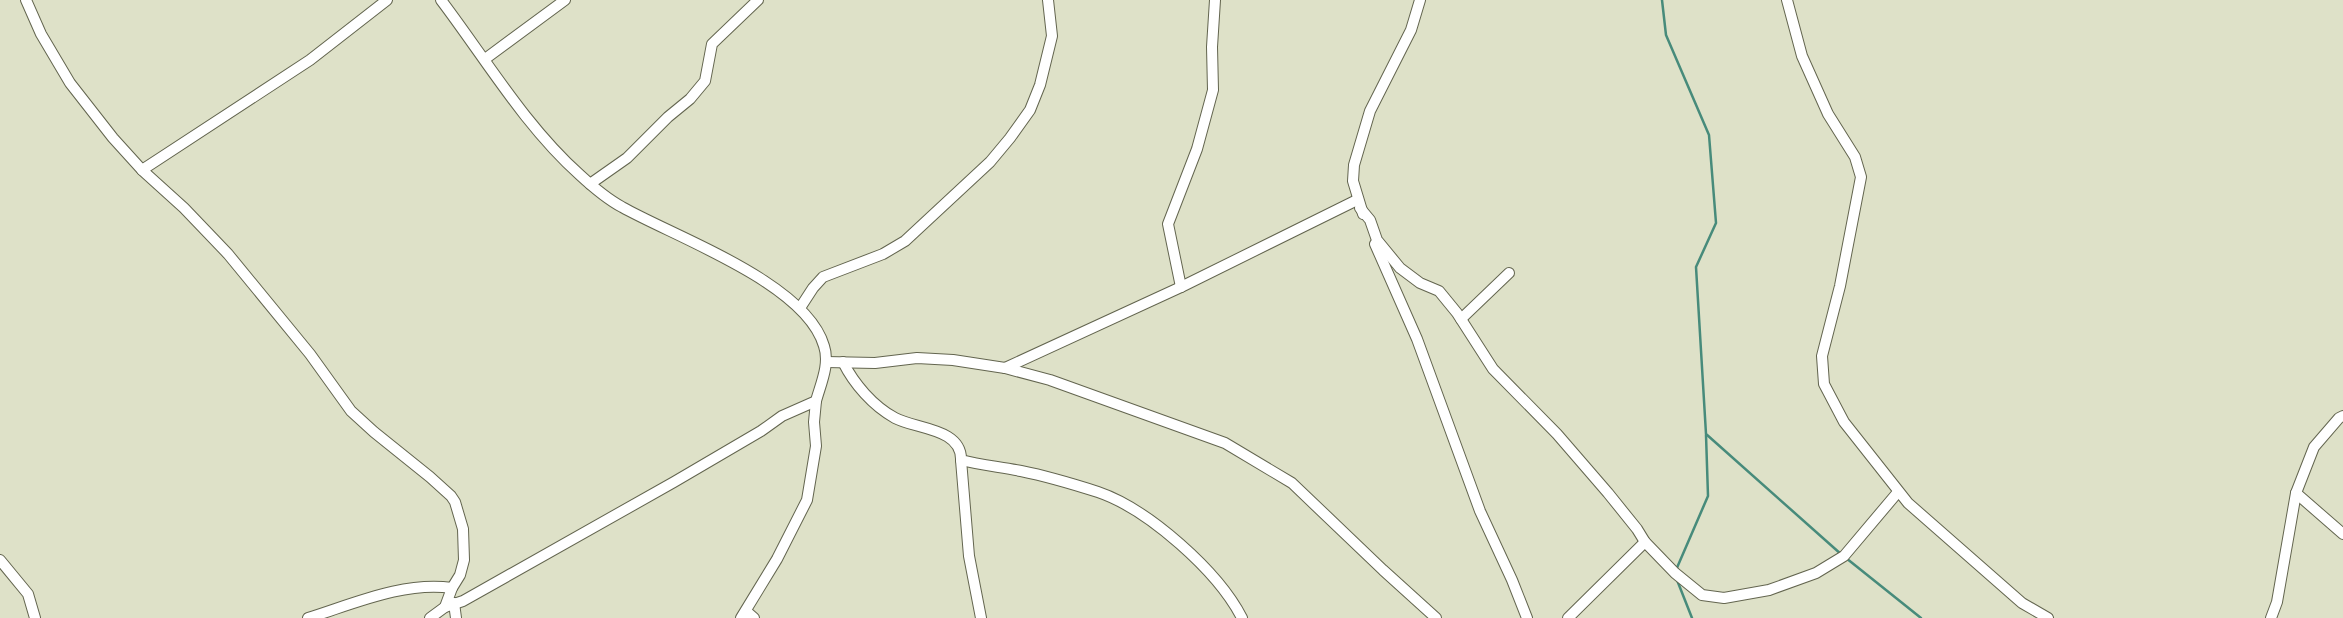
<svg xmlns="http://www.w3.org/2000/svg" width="2343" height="618" font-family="'Times New Roman',serif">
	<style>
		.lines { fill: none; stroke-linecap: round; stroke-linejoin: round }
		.stream { stroke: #478b7b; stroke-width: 2.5 }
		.minor-casing { stroke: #63654f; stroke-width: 12 }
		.minor { stroke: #fff; stroke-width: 10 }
	</style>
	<rect width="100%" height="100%" fill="#dee1c8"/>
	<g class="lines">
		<g class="stream">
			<path d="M1662,0L1666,35L1709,135L1716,223L1696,267L1706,434L1842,555"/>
			<path d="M1846,558L1921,618"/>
			<path d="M1676,570L1708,496L1706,435"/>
			<path d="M1677,580L1692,618"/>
		</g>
		<defs>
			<g id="minor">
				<path d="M26,0L41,34L70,83L113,138L142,170L184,208L228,254L310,354L351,411L374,432L430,477L451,496L455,502L463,529L464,560L460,575L452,588L445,607"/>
				<path d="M1787,0L1802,56L1828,114L1855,157L1861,177L1840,286L1822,356L1824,384L1844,422L1908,503L2022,603L2048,618"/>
				<path d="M485,59L565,0"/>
				<path d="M142,170L310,60L387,0"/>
				<path d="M590,184L627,158L668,117L690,99L705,81L712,44L758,0"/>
				<path d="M1360,208L1370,220L1377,240L1400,268L1420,283L1439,291L1457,313L1493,369L1557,434L1608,493L1637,529L1645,542L1675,573L1702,595L1724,598L1769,590L1816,573L1844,556L1898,492"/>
				<path d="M1363,214L1353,181L1354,165L1370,111L1411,30L1420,0"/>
				<path d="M1375,244L1417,339L1480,511L1512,580L1527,618"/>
				<path d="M1181,287L1168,224L1197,149L1213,90L1212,47L1215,0"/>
				<path d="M800,308L813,288L823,277L883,254L905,241L990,162L1010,138L1030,110L1040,85L1052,36L1048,0"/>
				<path d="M1461,319L1509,273"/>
				<path d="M826,362L875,363L917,358L953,360L1005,368L1050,380L1225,443L1292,483L1383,570L1436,618"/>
				<path d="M843,362C854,384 873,406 895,418C915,429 962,428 961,460C980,465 1001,467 1021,471C1046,476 1073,484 1098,492C1148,509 1218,571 1242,618"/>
				<path d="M1005,368L1181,287L1357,200"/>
				<path d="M961,460L969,556L981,618"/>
				<path d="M2296,493L2343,534"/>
				<path d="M0,560L28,594L35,618"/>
				<path d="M454,603L456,618"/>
				<path d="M746,611L754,618"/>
				<path d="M308,618C353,604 404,581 452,588"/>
				<path d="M430,618L445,607L463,601L674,482L761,431L782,416L816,401C821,383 830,364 824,346C806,283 675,237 622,207C607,199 593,187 580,175C525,126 485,58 441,0"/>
				<path d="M741,618L777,559L807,500L816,446L814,422L816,401"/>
				<path d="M1568,618L1645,542"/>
				<path d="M2271,618L2277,602L2296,493L2314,447L2339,418L2343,416"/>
			</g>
		</defs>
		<use href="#minor" class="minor-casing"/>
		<use href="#minor" class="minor"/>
	</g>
</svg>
